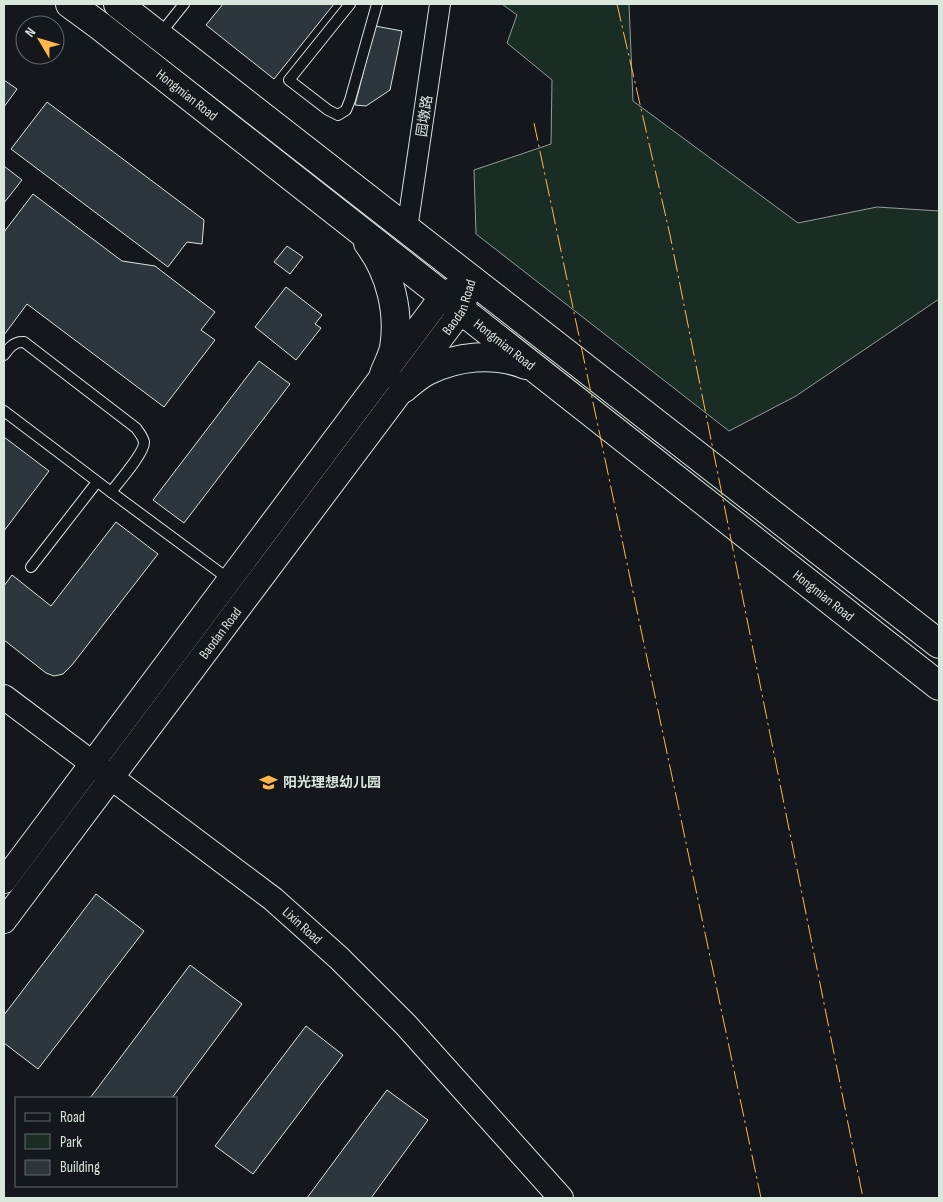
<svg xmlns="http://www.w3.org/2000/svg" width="943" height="1202" font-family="'Sofia Sans Condensed','Noto Sans SC',sans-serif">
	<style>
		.green { fill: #1a2d24; stroke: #939e99 }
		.building { fill: #2c363c; stroke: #d8e6dc }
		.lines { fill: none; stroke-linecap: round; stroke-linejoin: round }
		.service-casing { stroke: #d8e6dc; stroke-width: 12 }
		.minor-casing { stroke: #d8e6dc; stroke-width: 22 }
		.tertiary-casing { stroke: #d8e6dc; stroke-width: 26 }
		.secondary-casing { stroke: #d8e6dc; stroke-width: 30 }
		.service { stroke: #14181c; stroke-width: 10 }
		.minor { stroke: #14181c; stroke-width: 20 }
		.tertiary { stroke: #14181c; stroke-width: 24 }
		.secondary { stroke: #14181c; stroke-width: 28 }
		.power { stroke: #ffb74d; stroke-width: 1; stroke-dasharray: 18 4 2.5 4; stroke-linecap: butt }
		.labels { text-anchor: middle; stroke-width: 4; stroke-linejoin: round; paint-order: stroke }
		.street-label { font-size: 14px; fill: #d8e6dc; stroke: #14181c }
		.poi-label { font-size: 14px; font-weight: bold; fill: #d8e6dc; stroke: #14181c; text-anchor: start }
	</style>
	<rect width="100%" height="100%" fill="#14181c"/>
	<path class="green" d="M502,4H629L633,101L798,223L877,207L939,211V299L796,396L729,431L476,234L474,170L551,144L552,80L507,43L517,15Z"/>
	<g class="building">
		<path d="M223,4H334L274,79L206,25Z"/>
		<path d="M375,26L402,31L390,90L366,106L355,105Z"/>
		<path d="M4,80L17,89L4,107Z"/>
		<path d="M47,102L204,220L202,244L187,242L168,267L11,149Z"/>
		<path d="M4,166L22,180L4,203Z"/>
		<path d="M33,194L122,261L155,266L215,312L201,330L215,340L164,407L27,304L4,335V232Z"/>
		<path d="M287,246L303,257L290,274L274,262Z"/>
		<path d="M286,287L322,315L315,324L321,328L296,360L255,327Z"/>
		<path d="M259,361L290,384L184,523L153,500Z"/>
		<path d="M4,437L49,471L4,531Z"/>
		<path d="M116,522L158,554L72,665L63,674L54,676L46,673L4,640V586L12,575L51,606Z"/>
		<path d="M96,894L144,931L38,1069L4,1043V1015Z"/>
		<path d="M190,965L242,1004L172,1098H90Z"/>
		<path d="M306,1026L343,1055L253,1174L215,1146Z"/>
		<path d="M387,1090L428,1120L371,1198H307Z"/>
	</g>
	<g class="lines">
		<defs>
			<g id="service">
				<path d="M350,4L289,80L328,110L338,115L346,110L350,100L377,4"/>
				<path d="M160,34L184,4"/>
				<path d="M4,355C9,348 14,341 24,342L136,428C139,432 143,437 144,442C145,452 118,483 111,492"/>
				<path d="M4,411L111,492L230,580"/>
				<path d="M31,567L97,482"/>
			</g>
			<path id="minor" d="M407,229L440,4"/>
			<g id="tertiary">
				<path id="s1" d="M4,697L273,899L339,958L406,1025L561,1198"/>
				<path d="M4,881L443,295L459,286"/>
				<path id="s2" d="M4,921L462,310L471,279"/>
			</g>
			<g id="secondary">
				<path id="s3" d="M70,4L100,26L939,686"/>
				<path d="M118,4L939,644"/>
				<path d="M368,243C390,272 400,312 394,348C392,357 387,366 384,374"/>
				<path d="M404,388C411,382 419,375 427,371C457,356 494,352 526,365"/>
			</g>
		</defs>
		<use href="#service" class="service-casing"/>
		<use href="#minor" class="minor-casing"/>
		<use href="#tertiary" class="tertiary-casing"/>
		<use href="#secondary" class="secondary-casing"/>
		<use href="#service" class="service"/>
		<use href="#minor" class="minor"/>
		<use href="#tertiary" class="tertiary"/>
		<use href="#secondary" class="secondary"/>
		<g class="power">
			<path d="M617,4L670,235L863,1198"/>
			<path d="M534,123L761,1198"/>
		</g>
	</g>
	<defs>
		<symbol id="school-bare" viewBox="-9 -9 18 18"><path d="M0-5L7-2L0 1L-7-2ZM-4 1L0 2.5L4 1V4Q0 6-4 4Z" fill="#ffb74d" stroke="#14181c" stroke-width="2.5" paint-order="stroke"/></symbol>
	</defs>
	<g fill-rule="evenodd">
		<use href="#school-bare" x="256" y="770" width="25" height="25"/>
	</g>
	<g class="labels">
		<g class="street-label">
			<text dy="5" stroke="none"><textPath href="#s3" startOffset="148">Hongmian Road</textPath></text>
			<text transform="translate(424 116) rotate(-82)" y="5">园墩路</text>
			<text dy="5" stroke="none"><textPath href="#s2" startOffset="765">Baodan Road</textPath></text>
			<text dy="5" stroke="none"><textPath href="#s3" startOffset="552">Hongmian Road</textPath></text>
			<text dy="5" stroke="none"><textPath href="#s3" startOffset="958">Hongmian Road</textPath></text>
			<text dy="5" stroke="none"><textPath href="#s2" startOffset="360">Baodan Road</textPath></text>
			<text dy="5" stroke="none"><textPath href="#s1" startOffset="376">Lixin Road</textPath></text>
		</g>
		<g class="poi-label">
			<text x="283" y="787">阳光理想幼儿园</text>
		</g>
	</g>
	<rect width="943" height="1202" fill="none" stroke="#d8e6dc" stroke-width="10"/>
	<rect x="15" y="1097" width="162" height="90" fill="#14181c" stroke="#626a69"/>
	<rect x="25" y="1113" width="25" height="8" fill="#14181c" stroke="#626a69"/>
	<text x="60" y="1122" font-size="15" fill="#d8e6dc">Road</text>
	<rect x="25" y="1134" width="25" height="15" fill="#1a2d24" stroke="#626a69"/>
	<text x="60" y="1147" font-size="15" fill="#d8e6dc">Park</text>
	<rect x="25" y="1160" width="25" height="15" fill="#2c363c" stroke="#626a69"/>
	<text x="60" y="1172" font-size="15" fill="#d8e6dc">Building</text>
	<g transform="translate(40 40) rotate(308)"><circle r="24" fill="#14181c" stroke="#626a69"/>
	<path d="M0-4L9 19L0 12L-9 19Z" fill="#ffb74d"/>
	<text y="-8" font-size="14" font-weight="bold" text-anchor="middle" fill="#d8e6dc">N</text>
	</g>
</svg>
